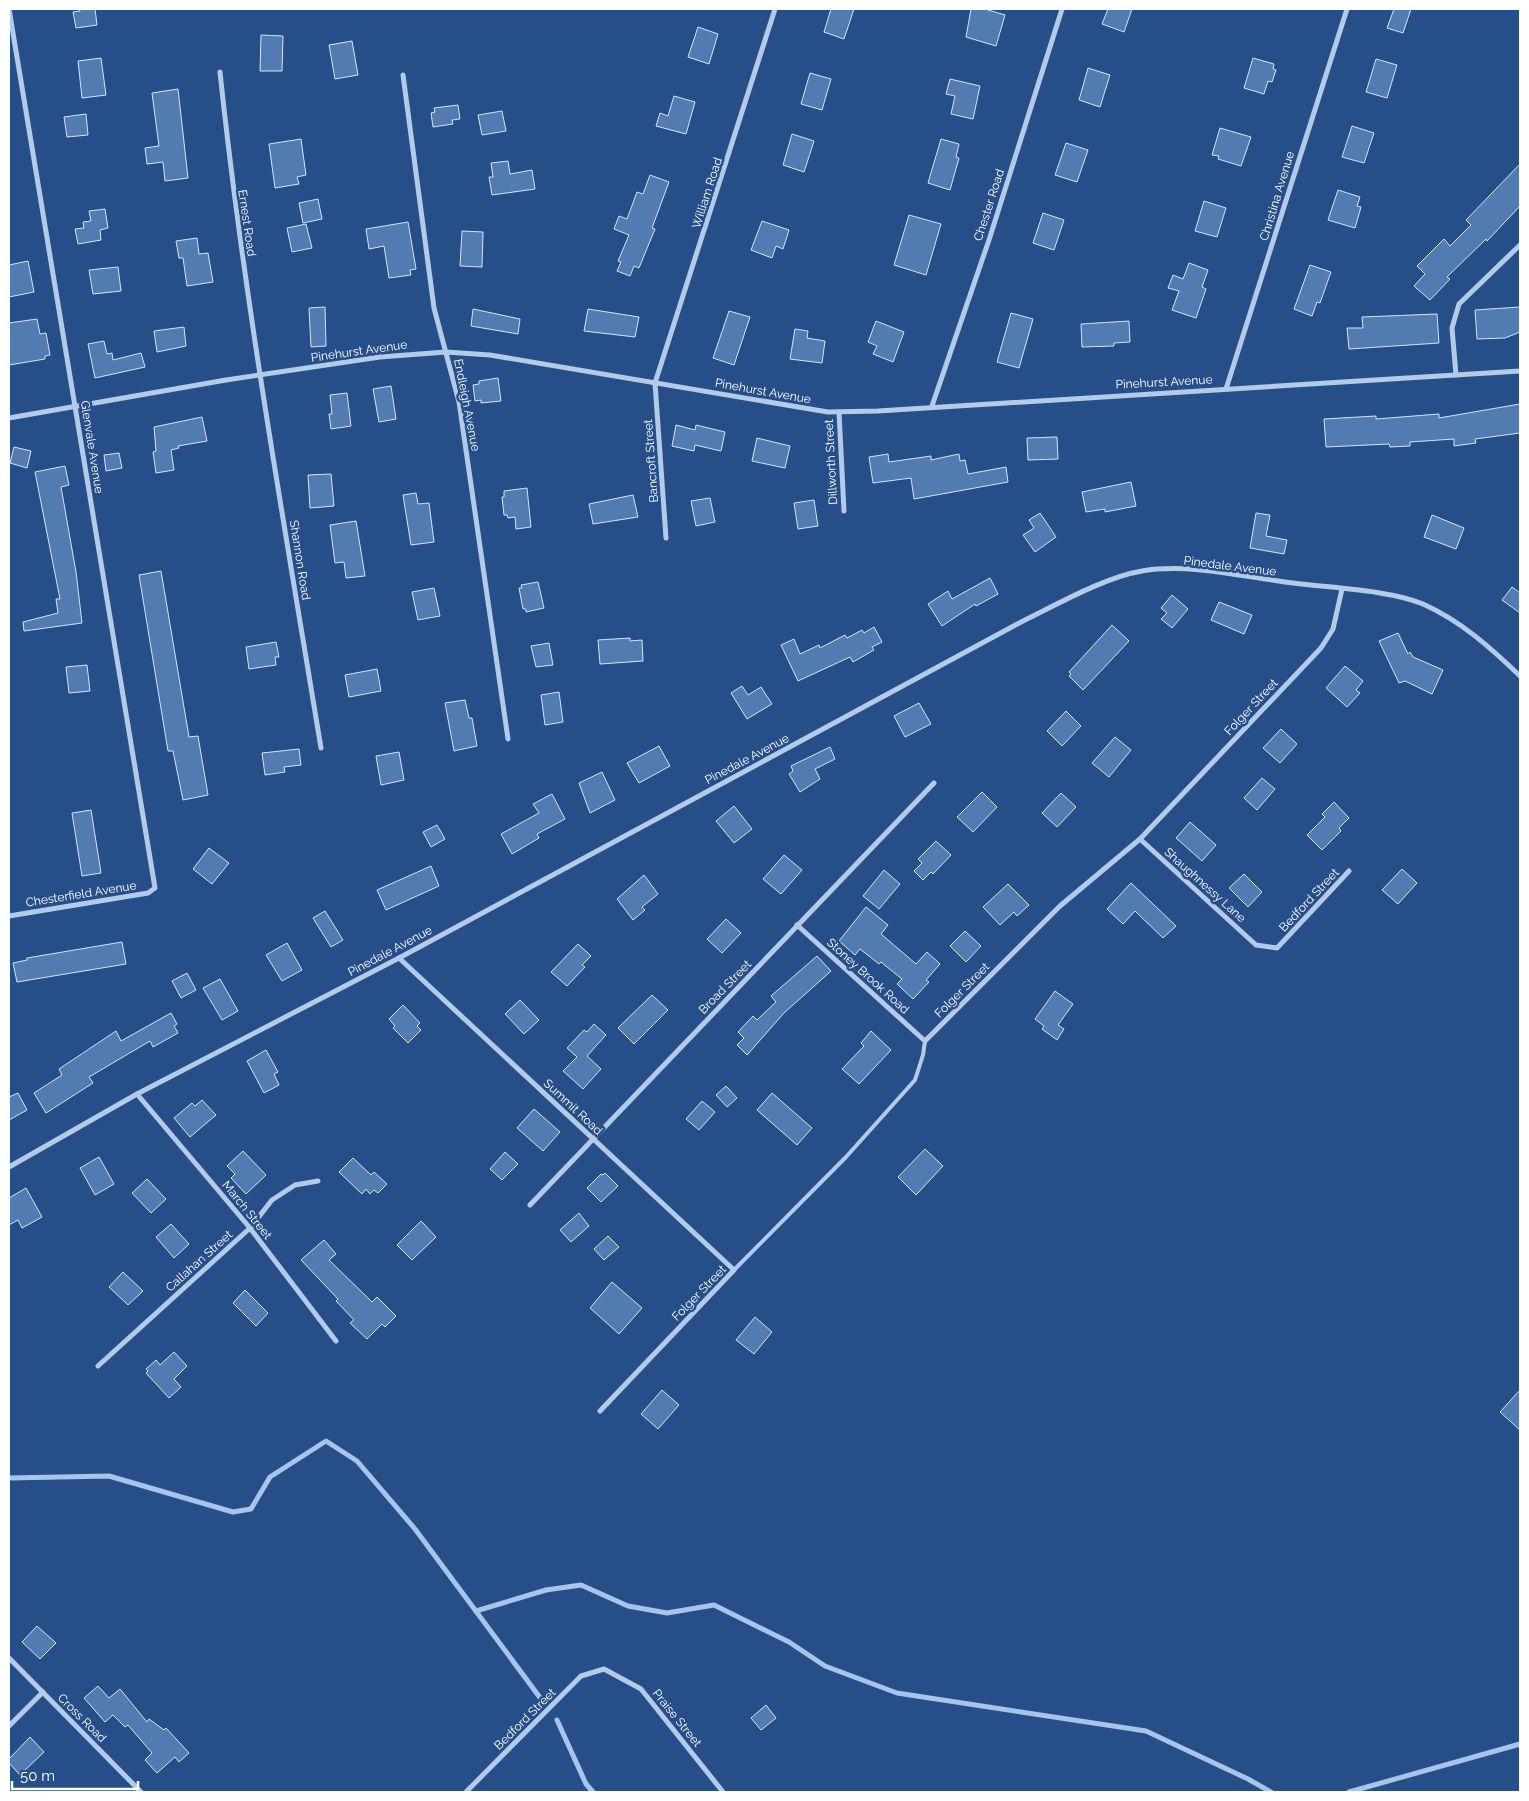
<svg xmlns="http://www.w3.org/2000/svg" width="1529" height="1801" font-family="Raleway,sans-serif">
	<style>
		.lines { fill: none; stroke-linecap: round; stroke-linejoin: round }
		.stream { stroke: #a7c5ea; stroke-width: 5 }
		.building { fill: #527bb2; stroke: #d7e5f7 }
		.lane { stroke: #b3cae9; stroke-width: 4 }
		.street { stroke: #b3cae9; stroke-width: 5 }
		.labels { text-anchor: middle; stroke-width: 5; stroke-linejoin: round; paint-order: stroke }
		.street-label { font-size: 12px; fill: #fff; stroke: #264f8a }
	</style>
	<rect width="100%" height="100%" fill="#264f8a"/>
	<g class="lines">
		<g class="stream">
			<path d="M9,1478L109,1476L233,1512L251,1509L270,1477L326,1441L357,1461L415,1529L541,1699"/>
			<path d="M476,1611L546,1590L581,1585L628,1606L667,1613L714,1605L789,1642L825,1666L897,1693L1146,1731L1248,1779L1271,1792"/>
			<path d="M557,1720L586,1784L593,1792"/>
			<path d="M1349,1792L1520,1744"/>
		</g>
	</g>
	<g class="building">
		<path d="M79,9H95L97,25L76,28L73,12L80,11Z"/>
		<path d="M831,9H854L844,39L824,32Z"/>
		<path d="M971,9H985L1005,15L996,46L966,37Z"/>
		<path d="M1108,9H1132L1124,32L1102,24Z"/>
		<path d="M1394,9H1411L1403,33L1387,28Z"/>
		<path d="M698,27L718,34L709,64L688,57Z"/>
		<path d="M261,35L283,36L282,71H260Z"/>
		<path d="M352,41L358,75L335,79L329,45Z"/>
		<path d="M101,58L106,95L82,98L78,61Z"/>
		<path d="M1253,58L1274,64L1273,69L1276,70L1272,82L1268,81L1264,94L1244,88Z"/>
		<path d="M1376,59L1397,65L1387,98L1366,92Z"/>
		<path d="M1088,68L1110,75L1100,107L1079,100Z"/>
		<path d="M810,73L831,79L822,110L801,104Z"/>
		<path d="M950,79L980,86L973,119L951,114L955,96L946,94Z"/>
		<path d="M178,89L188,178L165,181L163,162L147,164L145,148L159,146L152,93Z"/>
		<path d="M674,96L695,102L686,134L656,126L660,113L668,116Z"/>
		<path d="M458,105L460,119L452,120L453,124L433,127L431,113L435,112L434,108Z"/>
		<path d="M502,111L506,131L482,135L478,115Z"/>
		<path d="M86,114L88,135L67,137L64,117Z"/>
		<path d="M1352,126L1374,133L1364,163L1342,157Z"/>
		<path d="M1220,128L1251,137L1241,166L1218,159L1219,156L1212,155Z"/>
		<path d="M792,134L814,141L804,172L783,165Z"/>
		<path d="M301,139L306,175L297,177L299,184L275,188L269,144Z"/>
		<path d="M941,139L959,144L956,157L959,158L950,190L928,183Z"/>
		<path d="M1066,143L1088,150L1077,182L1055,175Z"/>
		<path d="M508,161L510,174L532,170L535,189L492,195L489,177H493L491,163Z"/>
		<path d="M1520,164V206L1487,241L1486,239L1447,277L1450,279L1430,300L1414,286L1425,274L1417,266L1444,239L1450,246L1471,225L1466,220Z"/>
		<path d="M650,175L669,182L652,228L655,229L639,268L634,266L630,276L617,271L621,262L618,261L629,235L614,229L619,216L627,219L637,192L643,194Z"/>
		<path d="M1338,190L1360,197L1357,206L1361,207L1355,228L1328,220Z"/>
		<path d="M318,199L322,219L303,223L299,203Z"/>
		<path d="M1204,201L1226,208L1217,237L1195,231Z"/>
		<path d="M105,209L108,228L100,230L101,240L78,244L75,229L84,228L83,222L91,221L89,211Z"/>
		<path d="M1043,213L1064,220L1054,250L1033,243Z"/>
		<path d="M909,215L941,224L926,275L894,265Z"/>
		<path d="M762,221L789,230L783,249L776,246L772,258L751,250Z"/>
		<path d="M408,222L416,269L410,270L411,275L389,278L384,246L369,249L366,229Z"/>
		<path d="M306,224L312,248L292,252L287,228Z"/>
		<path d="M462,231L483,232L482,267L460,266Z"/>
		<path d="M197,238L199,254L208,253L213,282L187,286L183,258H179L176,241Z"/>
		<path d="M28,261L34,292L9,297V265Z"/>
		<path d="M1189,263L1208,270L1202,287L1206,289L1196,318L1172,310L1179,291L1168,288L1173,275L1183,279Z"/>
		<path d="M1310,265L1331,272L1320,303L1317,302L1312,316L1294,309Z"/>
		<path d="M118,267L121,291L93,294L89,270Z"/>
		<path d="M325,307L326,346L311,347L309,308Z"/>
		<path d="M1520,307V332L1505,338L1477,339L1475,310Z"/>
		<path d="M473,309L520,319L518,334L471,326Z"/>
		<path d="M588,309L639,317L635,337L584,331Z"/>
		<path d="M729,311L750,317L734,365L713,358Z"/>
		<path d="M1011,313L1033,319L1019,368L997,362Z"/>
		<path d="M1437,314L1439,343L1349,349L1347,328H1363L1362,317Z"/>
		<path d="M37,319L40,334L46,333L50,355L45,356V359L9,365V323Z"/>
		<path d="M876,321L904,332L893,362L873,354L877,346L868,342Z"/>
		<path d="M1129,321L1130,342L1114,343V346L1082,347L1081,324Z"/>
		<path d="M184,327L186,346L157,352L154,331Z"/>
		<path d="M795,329L808,331L807,338L825,341L822,363L790,359Z"/>
		<path d="M104,341L107,354L112,353L113,360L141,353L145,367L95,378L88,344Z"/>
		<path d="M498,378L501,401L481,403V400L475,401L473,385L479,384V381Z"/>
		<path d="M391,386L396,419L379,422L373,389Z"/>
		<path d="M347,393L351,426L331,429L329,414H332L330,395Z"/>
		<path d="M1520,404V433L1475,439L1476,443L1454,446V439L1410,442V446L1390,447L1389,444L1326,447L1324,419L1376,416V419L1439,414V418Z"/>
		<path d="M202,417L207,441L178,446L179,448L171,450L174,470L156,473L153,452L156,451L154,427Z"/>
		<path d="M676,425L695,430L696,425L725,432L721,451L695,445L694,451L672,446Z"/>
		<path d="M1057,437L1058,459L1028,460L1027,438Z"/>
		<path d="M757,438L790,446L785,468L752,461Z"/>
		<path d="M14,447L31,451L27,468L10,463Z"/>
		<path d="M119,453L122,468L106,471L104,455Z"/>
		<path d="M888,454L889,462L931,456V460L959,454L960,461L965,460L968,474L1006,467L1008,482L914,499L911,478L873,483L869,457Z"/>
		<path d="M65,466L69,485L61,487L76,572L82,623L24,631L23,622L58,613L56,599H60L35,472Z"/>
		<path d="M331,474L334,506L310,508L308,475Z"/>
		<path d="M1131,482L1136,506L1105,512V509L1086,512L1082,492Z"/>
		<path d="M527,488L531,527L516,529L515,517L508,518L507,515H504L502,497H504V491Z"/>
		<path d="M416,493L418,504L429,503L434,542L411,545L403,495Z"/>
		<path d="M633,495L638,517L593,524L589,504Z"/>
		<path d="M710,498L715,522L696,526L691,501Z"/>
		<path d="M814,500L818,526L798,529L794,503Z"/>
		<path d="M1040,513L1056,537L1035,552L1023,535L1034,528L1029,520Z"/>
		<path d="M1256,513L1270,515L1266,536L1287,540L1284,554L1250,548Z"/>
		<path d="M1432,515L1464,528L1456,549L1424,537Z"/>
		<path d="M356,521L365,576L346,578L344,562L335,563L330,525Z"/>
		<path d="M161,571L189,737L198,736L208,795L183,800L173,751H168L139,575Z"/>
		<path d="M990,578L998,594L976,606L975,604L942,626L928,604L948,591L952,599Z"/>
		<path d="M538,582L544,608L526,612V609H523L519,588H522L521,585Z"/>
		<path d="M1512,587L1520,593V613L1502,600Z"/>
		<path d="M434,588L440,616L418,620L412,592Z"/>
		<path d="M1172,595L1188,609L1172,628L1161,619L1167,613L1161,608Z"/>
		<path d="M1219,602L1252,615L1244,634L1211,620Z"/>
		<path d="M1112,625L1129,641L1083,690L1069,676L1071,674L1069,672Z"/>
		<path d="M874,627L882,642L872,647L874,650L853,662L850,657L798,681L781,645L794,639L800,654L819,645L820,648L845,635L847,638L862,630L864,633Z"/>
		<path d="M1398,633L1408,654L1410,652L1413,657L1443,670L1432,694L1405,681L1399,683L1379,641Z"/>
		<path d="M630,638V641L642,640L643,661L600,664L598,640Z"/>
		<path d="M276,642L279,657H275L276,665L249,669L246,647Z"/>
		<path d="M549,643L553,665L536,667L531,646Z"/>
		<path d="M87,665L90,691L69,693L66,667Z"/>
		<path d="M1345,666L1363,681L1356,690L1360,693L1347,707L1326,688Z"/>
		<path d="M377,669L381,691L349,697L345,675Z"/>
		<path d="M742,686L748,695L761,687L772,704L747,719L731,693Z"/>
		<path d="M559,692L563,722L545,725L541,695Z"/>
		<path d="M465,700L469,718H472L477,746L454,751L445,703Z"/>
		<path d="M919,703L931,724L905,737L894,716Z"/>
		<path d="M1066,711L1081,726L1062,746L1047,731Z"/>
		<path d="M1281,729L1297,744L1280,763L1263,748Z"/>
		<path d="M1115,737L1131,750L1109,777L1092,763Z"/>
		<path d="M659,746L670,766L639,783L627,763Z"/>
		<path d="M830,747L835,759L815,769L820,779L800,792L789,774L793,771L791,766Z"/>
		<path d="M299,749L301,765L284,767L285,772L265,775L262,753Z"/>
		<path d="M399,752L404,780L381,785L376,756Z"/>
		<path d="M602,772L615,800L590,813L579,783Z"/>
		<path d="M1262,778L1275,789L1257,810L1244,798Z"/>
		<path d="M982,792L997,807L973,832L957,817Z"/>
		<path d="M1061,793L1076,807L1057,827L1042,813Z"/>
		<path d="M552,794L565,819L537,834L539,838L512,854L501,834L539,813L533,804Z"/>
		<path d="M1334,802L1349,818L1339,828L1341,831L1322,850L1307,835L1325,817L1322,814Z"/>
		<path d="M734,806L752,829L734,843L716,821Z"/>
		<path d="M91,810L101,873L82,876L72,813Z"/>
		<path d="M1190,822L1216,845L1202,861L1176,838Z"/>
		<path d="M437,825L445,839L431,847L423,832Z"/>
		<path d="M936,841L951,855L933,874L931,872L923,880L914,871L922,863L918,859Z"/>
		<path d="M209,848L229,863L212,884L193,869Z"/>
		<path d="M784,855L802,870L781,894L763,879Z"/>
		<path d="M431,866L439,886L386,910L377,890Z"/>
		<path d="M1402,869L1417,883L1398,904L1382,890Z"/>
		<path d="M884,870L900,884L879,909L863,896Z"/>
		<path d="M1244,874L1262,892L1248,907L1229,888Z"/>
		<path d="M644,875L658,894L642,907L645,910L633,920L617,899Z"/>
		<path d="M1131,883L1176,926L1163,938L1135,911L1123,924L1107,909Z"/>
		<path d="M1008,884L1029,905L1017,916L1014,912L1000,925L983,907Z"/>
		<path d="M866,907L888,925L881,934L916,964L927,952L940,964L926,980L929,982L913,999L897,984L902,979L881,962L879,964L860,949L855,955L839,941Z"/>
		<path d="M325,911L343,940L331,947L313,918Z"/>
		<path d="M726,919L741,933L722,953L707,939Z"/>
		<path d="M965,931L981,946L966,962L950,946Z"/>
		<path d="M122,942L126,964L17,982L13,963L27,960V958Z"/>
		<path d="M287,943L302,970L282,981L266,955Z"/>
		<path d="M578,944L591,956L582,965L585,967L567,986L551,972Z"/>
		<path d="M817,956L831,971L784,1013L747,1055L737,1045L744,1038L738,1032L753,1016L757,1020L776,1002L771,996Z"/>
		<path d="M187,973L196,990L181,998L172,981Z"/>
		<path d="M220,979L238,1011L222,1020L203,988Z"/>
		<path d="M1055,991L1073,1004L1058,1025L1064,1029L1057,1040L1042,1029L1044,1026L1035,1019Z"/>
		<path d="M652,995L668,1010L634,1044L618,1028Z"/>
		<path d="M520,1000L539,1020L524,1034L505,1014Z"/>
		<path d="M403,1005L420,1023L417,1026L421,1030L408,1043L393,1028L395,1026L389,1019Z"/>
		<path d="M171,1013L177,1024L174,1026L178,1033L153,1047L150,1041L89,1077L93,1083L46,1113L34,1093L62,1075L59,1069L116,1031L121,1041Z"/>
		<path d="M594,1024L606,1035L587,1056L601,1069L583,1089L563,1071L577,1057L567,1048L584,1030L587,1032Z"/>
		<path d="M871,1031L891,1050L859,1084L842,1069L864,1046L861,1043Z"/>
		<path d="M266,1050L278,1072L274,1074L279,1085L264,1093L247,1061Z"/>
		<path d="M726,1086L737,1098L727,1107L716,1095Z"/>
		<path d="M18,1093L27,1110L9,1120V1097Z"/>
		<path d="M772,1093L812,1128L797,1145L757,1110Z"/>
		<path d="M202,1100L216,1115L190,1137L174,1118L192,1103L195,1106Z"/>
		<path d="M702,1101L715,1112L699,1130L686,1119Z"/>
		<path d="M534,1109L560,1132L543,1151L517,1128Z"/>
		<path d="M925,1149L943,1166L916,1195L898,1177Z"/>
		<path d="M243,1151L266,1175L246,1194L231,1178L235,1174L227,1166Z"/>
		<path d="M505,1152L518,1164L502,1180L490,1169Z"/>
		<path d="M99,1157L114,1184L95,1195L80,1168Z"/>
		<path d="M353,1158L371,1175L374,1172L387,1184L378,1193L374,1190L370,1194L366,1189L362,1194L339,1172Z"/>
		<path d="M605,1173L618,1186L601,1202L587,1188L601,1174L603,1175Z"/>
		<path d="M147,1179L166,1199L151,1213L132,1193Z"/>
		<path d="M26,1188L42,1217L22,1228L18,1220L9,1225V1198Z"/>
		<path d="M579,1213L589,1226L571,1242L560,1230Z"/>
		<path d="M421,1221L436,1237L412,1260L397,1245Z"/>
		<path d="M171,1224L189,1244L174,1258L156,1237Z"/>
		<path d="M608,1236L619,1247L604,1260L594,1249Z"/>
		<path d="M324,1240L336,1254L329,1260L372,1302L377,1297L396,1316L385,1327L382,1324L367,1339L350,1323L354,1320L336,1301L338,1299L301,1260Z"/>
		<path d="M123,1272L143,1291L128,1305L109,1287Z"/>
		<path d="M612,1282L642,1308L619,1334L590,1308Z"/>
		<path d="M245,1290L268,1313L256,1326L233,1303Z"/>
		<path d="M755,1317L772,1332L754,1354L736,1340Z"/>
		<path d="M174,1352L187,1366L174,1379L181,1387L169,1398L146,1373L148,1371L146,1369L156,1360L160,1365Z"/>
		<path d="M662,1390L679,1405L658,1429L641,1414Z"/>
		<path d="M1520,1390V1430L1500,1412Z"/>
		<path d="M37,1626L56,1643L40,1659L22,1642Z"/>
		<path d="M98,1686L109,1698L120,1689L147,1722L149,1719L164,1730L166,1728L189,1753L179,1762L175,1757L157,1773L145,1760L152,1753L128,1725L125,1727L113,1715L105,1722L84,1698Z"/>
		<path d="M766,1705L776,1718L761,1730L751,1718Z"/>
		<path d="M30,1737L44,1752L20,1775L9,1763V1759Z"/>
	</g>
	<g class="lines">
		<path class="lane" d="M734,1270L846,1157L915,1080L923,1055L925,1041"/>
		<g class="street">
			<path d="M220,72C244,299 284,523 321,748"/>
			<path d="M403,75L434,308L459,402L508,739"/>
			<path d="M1456,375L1452,328L1459,304L1520,245"/>
			<path d="M1226,389L1347,9"/>
			<path d="M932,406L989,240L1062,9"/>
			<path d="M839,412L844,511"/>
			<path d="M9,418L226,380L380,357L446,352L490,355L828,412L878,411L1520,371"/>
			<path d="M666,538L655,383L775,9"/>
			<path d="M1140,839L1256,945L1277,948L1349,871"/>
			<path d="M9,916L148,893L155,888L9,9"/>
			<path d="M797,925L925,1041L1060,906L1140,839L1321,648L1333,629L1342,589"/>
			<path d="M399,958L734,1270L600,1411"/>
			<path d="M137,1094L250,1228L336,1341"/>
			<path d="M9,1167L137,1094L399,958L1023,621C1058,604 1105,577 1142,571C1191,563 1244,577 1293,583C1330,588 1390,590 1423,604C1461,621 1491,648 1520,676"/>
			<path d="M530,1205L934,783"/>
			<path d="M98,1366L250,1228L272,1200L295,1185L318,1181"/>
			<path d="M9,1658L141,1792"/>
			<path d="M9,1726L43,1692"/>
			<path d="M466,1792L581,1676L604,1669L641,1689L723,1792"/>
		</g>
	</g>
	<g class="labels">
		<g class="street-label">
			<text transform="translate(707 193) rotate(-72)" y="4">William Road</text>
			<text transform="translate(1277 196) rotate(-73)" y="4">Christina Avenue</text>
			<text transform="translate(989 205) rotate(-72)" y="4">Chester Road</text>
			<text transform="translate(247 223) rotate(82)" y="4">Ernest Road</text>
			<text transform="translate(359 351) rotate(-8)" y="4">Pinehurst Avenue</text>
			<text transform="translate(1164 382) rotate(-3)" y="4">Pinehurst Avenue</text>
			<text transform="translate(763 391) rotate(10)" y="4">Pinehurst Avenue</text>
			<text transform="translate(467 405) rotate(79)" y="4">Endleigh Avenue</text>
			<text transform="translate(92 447) rotate(81)" y="4">Glenvale Avenue</text>
			<text transform="translate(651 461) rotate(-94)" y="4">Bancroft Street</text>
			<text transform="translate(831 462) rotate(-93)" y="4">Dillworth Street</text>
			<text transform="translate(300 560) rotate(81)" y="4">Shannon Road</text>
			<text transform="translate(1230 566) rotate(7)" y="4">Pinedale Avenue</text>
			<text transform="translate(1251 707) rotate(-47)" y="4">Folger Street</text>
			<text transform="translate(747 759) rotate(-28)" y="4">Pinedale Avenue</text>
			<text transform="translate(1205 885) rotate(42)" y="4">Shaughnessy Lane</text>
			<text transform="translate(81 894) rotate(-9)" y="4">Chesterfield Avenue</text>
			<text transform="translate(1309 900) rotate(-47)" y="4">Bedford Street</text>
			<text transform="translate(390 951) rotate(-28)" y="4">Pinedale Avenue</text>
			<text transform="translate(868 976) rotate(42)" y="4">Stoney Brook Road</text>
			<text transform="translate(725 987) rotate(-46)" y="4">Broad Street</text>
			<text transform="translate(962 990) rotate(-45)" y="4">Folger Street</text>
			<text transform="translate(573 1107) rotate(43)" y="4">Summit Road</text>
			<text transform="translate(247 1210) rotate(51)" y="4">March Street</text>
			<text transform="translate(199 1261) rotate(-42)" y="4">Callahan Street</text>
			<text transform="translate(699 1293) rotate(-46)" y="4">Folger Street</text>
			<text transform="translate(82 1718) rotate(45)" y="4">Cross Road</text>
			<text transform="translate(677 1718) rotate(51)" y="4">Praise Street</text>
			<text transform="translate(525 1719) rotate(-45)" y="4">Bedford Street</text>
		</g>
	</g>
	<rect width="1529" height="1801" fill="none" stroke="#ffffff" stroke-width="20"/>
	<path d="M12 1781v8h126v-8" fill="none" stroke="#ffffff" stroke-width="2.5"/>
	<text x="20" y="1781" font-size="15" fill="#ffffff" stroke="#264f8a" stroke-width="4" paint-order="stroke">50 m</text>
</svg>
